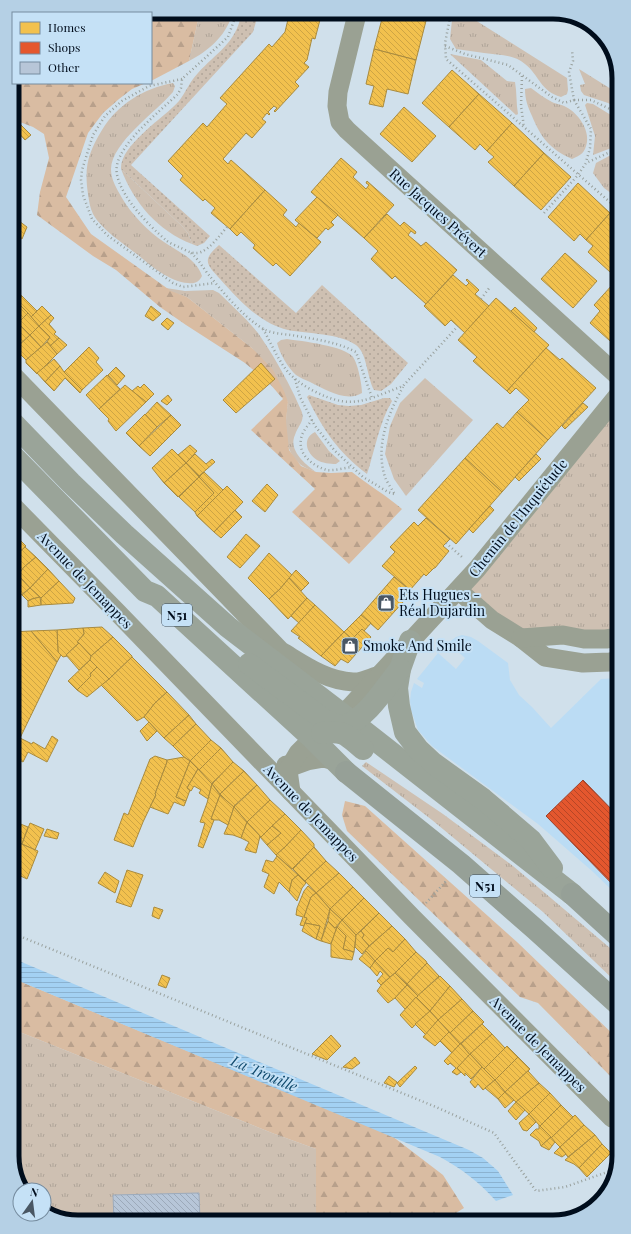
<svg xmlns="http://www.w3.org/2000/svg" width="631" height="1234" font-family="'Playfair Display',serif">
	<style>
		.built { fill: #bbdcf4 }
		.grass { fill: url(#grass-tufts) }
		.forest { fill: url(#forest-firs) }
		.garden { fill: url(#garden-dots) }
		.water { fill: url(#water-rules) }
		.homes { fill: url(#homes-back-hatch); stroke: #a98b3f }
		.shops { fill: url(#shops-back-hatch); stroke: #a04129 }
		.building { fill: url(#building-back-hatch); stroke: #9dabbc }
		.lines { fill: none; stroke-linecap: round; stroke-linejoin: round }
		.path { stroke: #99a19e; stroke-width: 2.5; stroke-dasharray: 1 3; stroke-linecap: butt }
		.street { stroke: #9aa193; stroke-width: 19 }
		.primary { stroke: #9aa499; stroke-width: 22 }
		.highway { stroke: #96a097; stroke-width: 22 }
		.labels { text-anchor: middle; stroke-width: 4; stroke-linejoin: round; paint-order: stroke }
		.shield { fill: #c5e1f6; stroke: #3b4d5d; stroke-width: 1 }
		.shield-label { font-size: 13px; font-weight: bold; fill: #000d1c }
		.street-label { font-size: 14px; fill: #000d1c; stroke: #c5e1f6 }
		.poi-label { font-size: 14px; fill: #000d1c; stroke: #c5e1f6; text-anchor: start }
		.water-label { font-size: 15px; font-style: italic; fill: #104a6d; stroke: #c5e1f6 }
		.rim { fill: none; stroke: #000d1c; stroke-width: 5 }
	</style>
	<defs>
		<pattern id="grass-tufts" width="24" height="20" patternUnits="userSpaceOnUse"><rect width="24" height="20" fill="#cec0b2"/><path d="M3 7l-1-3M5 7V3M7 7l1-3M15 17l-1-3M17 17v-4M19 17l1-3" fill="none" stroke="#afa498"/></pattern>
		<pattern id="forest-firs" width="22" height="20" patternUnits="userSpaceOnUse"><rect width="22" height="20" fill="#d9bca2"/><path d="M5 1l3.5 6h-7zM16 11l3.5 6h-7z" fill="#b8a08b"/></pattern>
		<pattern id="garden-dots" width="8" height="8" patternUnits="userSpaceOnUse"><rect width="8" height="8" fill="#cec0b2"/><path d="M2 2h.1M6 6h.1" fill="none" stroke="#afa498" stroke-width="1.8" stroke-linecap="round"/></pattern>
		<pattern id="water-rules" width="6" height="5" patternUnits="userSpaceOnUse"><rect width="6" height="5" fill="#a3d1f3"/><path d="M0 2.5h6" fill="none" stroke="#8bb2d0"/></pattern>
		<pattern id="homes-back-hatch" width="6" height="6" patternUnits="userSpaceOnUse"><rect width="6" height="6" fill="#f2c14e"/><path d="M-1 5l2 2M0 0l6 6M5-1l2 2" fill="none" stroke="#cea544"/></pattern>
		<pattern id="shops-back-hatch" width="6" height="6" patternUnits="userSpaceOnUse"><rect width="6" height="6" fill="#e4572e"/><path d="M-1 5l2 2M0 0l6 6M5-1l2 2" fill="none" stroke="#b64626"/></pattern>
		<pattern id="building-back-hatch" width="6" height="6" patternUnits="userSpaceOnUse"><rect width="6" height="6" fill="#b7c6d8"/><path d="M-1 5l2 2M0 0l6 6M5-1l2 2" fill="none" stroke="#9ca9b9"/></pattern>
	</defs>
	<rect width="100%" height="100%" fill="#d0e0eb"/>
	<path class="built" d="M462,635L471,637L478,641L508,663L510,680L519,695L532,707L551,728L601,679L619,678V897L592,871L538,824L432,746L418,730L411,710L410,701L411,692L414,683L422,688L424,683L417,679L438,653L456,669L465,658L448,643L456,637Z"/>
	<g class="grass">
		<path d="M455,13H464L567,78L568,90L567,94L561,97C540,91 540,76 525,64C513,54 498,55 484,53C475,52 465,50 456,49L450,39L452,20Z"/>
		<path d="M232,15C225,37 208,51 189,61L199,16Z"/>
		<path d="M450,54L481,60L507,81L515,82C517,93 516,103 518,114L516,115Z"/>
		<path d="M579,69L619,94V109L608,103L584,95L581,91L580,85L585,84Z"/>
		<path d="M173,83L175,86L173,92C156,112 112,142 111,169C111,180 117,189 122,198C131,214 149,232 164,242C178,252 196,258 202,276C199,282 195,284 188,283C170,282 151,266 138,255C125,245 101,229 93,214C90,208 89,201 88,194C84,167 88,153 102,130C117,105 144,88 173,83Z"/>
		<path d="M531,88C538,93 544,98 552,102C556,104 561,104 566,107C578,113 589,129 587,142C585,153 581,155 572,159C550,149 541,138 532,116C528,107 525,100 525,89Z"/>
		<path d="M587,103L593,104L619,120V145L593,155L595,136L585,105Z"/>
		<path d="M619,153V199L604,188L593,173L596,163L609,156Z"/>
		<path d="M121,169L182,226L188,233L192,244C158,231 134,203 121,169Z"/>
		<path d="M166,288L185,291L213,290L219,293C232,306 246,318 258,333C263,340 268,348 273,356C283,373 293,391 301,410C306,421 298,425 295,435C288,450 305,464 316,472C311,470 305,468 301,465C282,450 285,424 288,402L252,348L187,297L171,292Z"/>
		<path d="M287,339C301,341 345,346 353,357C358,364 362,385 362,393C346,403 325,389 310,382C306,380 300,378 296,375C288,368 280,354 277,343L281,340Z"/>
		<path d="M425,378L473,420L406,496L394,479L385,454L390,426L400,403Z"/>
		<path d="M619,394V637L521,638L458,590Z"/>
		<path d="M315,432L329,451L340,461L336,464C330,464 322,463 317,460C306,453 302,438 315,432Z"/>
		<path d="M366,762L443,814L513,866L610,948L619,957V985L543,912L432,820L362,766Z"/>
		<path d="M12,1029L272,1133L316,1149V1219L74,1222L44,1212V1190H24L17,1181L12,1156Z"/>
	</g>
	<g class="forest">
		<path d="M151,16H199L189,61L151,81Z"/>
		<path d="M15,83H146L132,89L119,99L103,113L88,133L66,197L91,234L171,291L187,297L252,348L273,370L284,391L288,402L286,421L289,450L301,466L316,472L331,473L352,472C368,485 386,495 402,509L349,564L292,512L315,489L251,430L283,399L270,384L245,363L186,325L160,307L116,270L93,256L37,215L40,192L49,158L44,134L33,127L12,119V92Z"/>
		<path d="M345,801L365,806L517,942L619,1040V1085L538,1003L520,997L347,831L342,815Z"/>
		<path d="M12,978L392,1136L443,1175L464,1208L448,1218L317,1219H316V1149L272,1133L12,1029Z"/>
	</g>
	<g class="garden">
		<path d="M241,15H258L253,32L131,165L210,236L204,243L197,246L192,244L188,233L182,226L121,169C120,145 164,118 179,101C186,92 190,81 198,73C216,53 236,43 241,15Z"/>
		<path d="M219,245L296,313L322,285L408,363L391,384L381,391L374,390C367,377 367,353 356,345C339,333 308,334 288,330C259,323 239,300 220,279C206,264 202,260 219,245Z"/>
		<path d="M309,395L338,405L349,406L361,405L384,398H390L392,401C379,423 375,450 367,474C337,451 324,431 307,397Z"/>
	</g>
	<path class="water" d="M12,958L469,1150L483,1158L498,1171L513,1195L496,1201C478,1181 463,1170 440,1157L12,978Z"/>
	<g class="homes">
		<path d="M428,13L427,17L413,14Z"/>
		<path d="M329,14L328,18L321,16L315,39L312,38L307,60L304,63L309,67L295,82L299,86L275,112L274,111L277,108L274,106L268,112L270,114L269,115L267,113L262,119L266,122L252,138L246,133L223,159L228,164L231,160L265,190L230,229L211,213L215,208L205,199L203,201L180,180L183,176L168,161L203,123L207,127L227,104L220,98L269,44L272,47L285,32L289,15Z"/>
		<path d="M391,14H413L427,17L416,60L374,49L383,15L390,17Z"/>
		<path d="M374,49L416,60L408,94L387,89L383,107L369,104L374,86L366,84Z"/>
		<path d="M452,70L479,94L449,127L422,103Z"/>
		<path d="M479,94L512,123L487,151L480,144L475,150L449,127Z"/>
		<path d="M404,107L436,136L412,162L380,134Z"/>
		<path d="M16,120L31,135L25,140L12,126Z"/>
		<path d="M512,123L544,153L514,186L488,162L494,157L487,151Z"/>
		<path d="M544,153L571,177L541,210L514,186Z"/>
		<path d="M341,158L357,172L353,177L366,189L369,185L366,183L367,181L394,205L364,238L311,192Z"/>
		<path d="M578,183L610,213L586,240L580,234L574,241L548,217Z"/>
		<path d="M265,190L287,210L283,215L296,227L299,223L321,242L290,276L276,263L273,266L253,248L255,245L241,232L237,236L230,229Z"/>
		<path d="M317,197L338,215L331,222L334,225L328,230L326,228L317,238L295,220Z"/>
		<path d="M610,213L619,221V263L610,272L588,252L593,246L586,240Z"/>
		<path d="M387,214L400,226L404,222L416,232L415,234L411,231L408,235L421,246L426,242L457,270L426,304L395,276L392,279L371,259L378,251L364,238Z"/>
		<path d="M19,221L27,227L22,239L13,235Z"/>
		<path d="M565,253L597,281L573,308L541,279Z"/>
		<path d="M453,275L466,286L469,283L466,280L467,279L479,290L475,294L489,306L465,333L451,320L445,326L424,306Z"/>
		<path d="M613,284L619,290V349L590,323L600,311L594,305Z"/>
		<path d="M12,287L22,296L15,304L12,301Z"/>
		<path d="M22,296L37,311L31,317L17,302Z"/>
		<path d="M496,298L549,345L507,391L473,361L477,357L458,340Z"/>
		<path d="M17,302L28,313L18,323L12,317V307Z"/>
		<path d="M42,306L51,315L39,326L31,317Z"/>
		<path d="M151,306L161,314L153,321L145,316Z"/>
		<path d="M515,307L537,328L534,332L511,311Z"/>
		<path d="M28,313L39,326L30,335L18,323Z"/>
		<path d="M51,315L54,318L49,324L56,332L54,334L59,338L50,346L47,342L50,337L39,326Z"/>
		<path d="M12,317L18,323L12,329Z"/>
		<path d="M167,318L174,323L168,330L161,324Z"/>
		<path d="M18,323L30,335L15,349L12,346V329Z"/>
		<path d="M39,326L50,337L41,347L30,335Z"/>
		<path d="M30,335L41,347L26,360L15,349Z"/>
		<path d="M59,338L67,345L57,354L50,346Z"/>
		<path d="M47,342L57,354L37,374L26,363V360Z"/>
		<path d="M89,347L99,358L96,362L103,370L82,390L64,372Z"/>
		<path d="M546,348L560,360L562,358L596,388L548,440L517,412L529,400L516,388L510,394L507,391Z"/>
		<path d="M54,359L60,366L45,382L37,373Z"/>
		<path d="M261,363L275,379L236,413L223,400Z"/>
		<path d="M60,366L64,372L82,390L80,393L65,378L54,391L45,382Z"/>
		<path d="M116,367L125,376L117,385L108,375Z"/>
		<path d="M107,375L120,389L99,409L86,395Z"/>
		<path d="M144,384L154,394L146,402L132,391L138,386L140,388Z"/>
		<path d="M125,385L146,402L116,431L108,421L109,419L99,409Z"/>
		<path d="M168,395L172,400L167,405L161,401Z"/>
		<path d="M157,402L171,415L157,427L145,415Z"/>
		<path d="M583,403L588,407L565,429L562,426Z"/>
		<path d="M517,412L548,440L502,492L465,458L497,423L503,428Z"/>
		<path d="M145,414L157,427L139,446L126,433Z"/>
		<path d="M171,415L181,425L150,456L139,446Z"/>
		<path d="M190,445L197,451L186,463L178,455Z"/>
		<path d="M172,449L186,463L164,483L152,468Z"/>
		<path d="M195,454L206,464L212,459L215,462L199,476L186,463Z"/>
		<path d="M536,454L541,459L519,481L515,477Z"/>
		<path d="M465,458L502,492L456,544L418,510Z"/>
		<path d="M186,463L199,477L178,497L164,483Z"/>
		<path d="M204,472L223,490L220,494L197,516L195,512L214,493L199,477Z"/>
		<path d="M199,477L214,493L195,512L179,497Z"/>
		<path d="M267,484L278,495L265,512L252,501Z"/>
		<path d="M227,486L243,502L214,532L197,516Z"/>
		<path d="M490,506L494,510L473,533L469,529Z"/>
		<path d="M235,510L242,517L221,538L214,532Z"/>
		<path d="M426,518L450,539L443,546L449,551L435,568H434L426,576L424,574L410,590L382,566L395,552L390,547L414,522L418,526Z"/>
		<path d="M12,532L26,546L12,559Z"/>
		<path d="M246,534L260,546L240,568L227,557Z"/>
		<path d="M25,547L36,557L24,567L18,575L12,569V559Z"/>
		<path d="M269,553L292,575L280,589L269,599L248,578Z"/>
		<path d="M36,557L48,569L30,588L18,575L24,567Z"/>
		<path d="M12,569L19,576L12,583Z"/>
		<path d="M48,569L59,581L41,598L30,588Z"/>
		<path d="M296,570L309,583L301,591L289,578Z"/>
		<path d="M19,576L30,588L16,599L12,595V583Z"/>
		<path d="M394,577L412,592L378,630L361,615Z"/>
		<path d="M289,578L307,598L288,619L269,599L280,589Z"/>
		<path d="M59,581L75,598L73,603L41,605V598Z"/>
		<path d="M30,588L40,597L32,599L28,601L22,595Z"/>
		<path d="M40,597L41,605L28,607V601L32,599Z"/>
		<path d="M307,598L315,605L299,623L291,616Z"/>
		<path d="M315,605L344,632L321,656L298,638L300,637L291,631Z"/>
		<path d="M361,615L371,623L364,631L362,629L352,639L344,632Z"/>
		<path d="M102,627L113,637L91,656L77,642L84,634L83,628Z"/>
		<path d="M83,628L84,634L77,642L79,643L66,655L67,656L63,657L58,652L57,630Z"/>
		<path d="M362,629L371,637L348,663L341,659L335,666L321,656L344,632L352,639Z"/>
		<path d="M57,630L58,652L61,655L57,662L31,631Z"/>
		<path d="M31,631L57,662L20,738L12,734V632Z"/>
		<path d="M113,637L132,656V657L109,679L89,659L91,656Z"/>
		<path d="M79,643L91,656L90,660L79,670L66,655Z"/>
		<path d="M132,657L167,692L155,703L144,717L137,721L101,685L109,679Z"/>
		<path d="M90,660L97,667L90,674L91,676L77,690L68,681Z"/>
		<path d="M97,667L109,679L87,697L77,690L91,676L90,674Z"/>
		<path d="M167,692L189,715L164,738L144,717L155,703Z"/>
		<path d="M189,715L196,724L173,746L164,738Z"/>
		<path d="M149,722L157,731L147,741L140,731Z"/>
		<path d="M196,724L211,740L190,761L184,757L173,746Z"/>
		<path d="M14,735L32,744L33,742L45,749L52,736L58,740L47,762L28,752L23,762L12,756V739Z"/>
		<path d="M211,740L221,748L199,770L190,761Z"/>
		<path d="M221,748L233,762L224,772L211,784L199,770Z"/>
		<path d="M155,756L167,760V762L155,794L156,795L143,822L133,847L114,840L124,813L128,815L150,759Z"/>
		<path d="M184,757L190,761L176,797L186,801L184,806L174,802L168,814L150,807L156,795L155,794L167,762V760Z"/>
		<path d="M190,761L198,769L187,788L191,791L190,790L186,801L176,797Z"/>
		<path d="M233,762L244,771L220,794L212,784Z"/>
		<path d="M198,769L212,784L208,799L199,793L201,790L194,786L191,791L187,788Z"/>
		<path d="M244,771L257,785L233,807L220,794Z"/>
		<path d="M212,784L220,795L211,819L214,820L203,848L198,846L205,823L200,822L207,803Z"/>
		<path d="M257,785L270,800L247,822L234,807Z"/>
		<path d="M220,795L234,807L228,825L219,820H214L211,819Z"/>
		<path d="M270,800L285,814L261,837L247,822Z"/>
		<path d="M234,807L247,822L241,838L233,835L224,834L228,825Z"/>
		<path d="M285,814L301,830L285,847L276,855L267,845L281,833L272,826Z"/>
		<path d="M247,822L260,836L256,853L245,850L249,842L241,838Z"/>
		<path d="M18,823L28,827L22,844L12,840Z"/>
		<path d="M30,823L44,829L35,850L22,844Z"/>
		<path d="M272,826L281,833L267,845L260,837V836L261,837Z"/>
		<path d="M47,829L59,833L57,839L44,836Z"/>
		<path d="M301,830L314,844V847L292,869L276,855L285,847Z"/>
		<path d="M12,840L38,851L27,879L12,872Z"/>
		<path d="M314,847L326,861L305,881L293,869Z"/>
		<path d="M277,856L298,875L292,880L289,892L279,882L274,894L264,887L269,874L262,871L266,860L273,862Z"/>
		<path d="M326,861L339,873L316,893L305,881Z"/>
		<path d="M127,870L143,875L131,907L116,902Z"/>
		<path d="M105,872L119,881L115,893L98,883Z"/>
		<path d="M339,873L353,887L330,909L316,893Z"/>
		<path d="M298,875L306,883L302,888L297,901L289,892L292,880Z"/>
		<path d="M308,886L316,893L311,897L304,917L307,918L304,926L300,925L303,917L296,915L297,908L304,891Z"/>
		<path d="M353,887L364,898L342,920L330,909Z"/>
		<path d="M316,893L330,909L321,941L316,939L320,926L305,923L307,918L304,917L311,897Z"/>
		<path d="M364,898L379,913L356,935L342,920Z"/>
		<path d="M154,907L163,910L159,919L152,916Z"/>
		<path d="M330,909L342,920L335,928L328,921Z"/>
		<path d="M379,913L392,926L369,946L362,938L364,935L361,931Z"/>
		<path d="M342,920L356,935L354,952L343,949L346,936L337,927Z"/>
		<path d="M328,921L335,928L337,927L331,944L321,941Z"/>
		<path d="M305,923L320,926L316,939L302,931Z"/>
		<path d="M392,926L405,939L393,952L388,948L375,961L365,950Z"/>
		<path d="M337,927L346,936L343,949L354,952L352,960L331,957V944Z"/>
		<path d="M361,931L364,935L362,938L369,946L362,954L355,947L356,935Z"/>
		<path d="M405,939L416,952L395,973L390,977L375,961L388,948L393,952Z"/>
		<path d="M366,951L375,961L370,968L359,959Z"/>
		<path d="M416,952L426,961L427,963L407,984L395,973Z"/>
		<path d="M375,961L390,977L381,985L377,981L383,974L380,971L377,976L370,968Z"/>
		<path d="M427,963L439,976L418,996L407,984Z"/>
		<path d="M395,973L407,985L395,998L388,1003L377,991L382,984L381,985Z"/>
		<path d="M162,975L170,978L166,988L158,985Z"/>
		<path d="M440,976L450,986L430,1011L416,997Z"/>
		<path d="M407,985L418,996L405,1009L395,998Z"/>
		<path d="M450,986L462,999L438,1020L430,1011Z"/>
		<path d="M416,997L430,1011L412,1028L400,1015Z"/>
		<path d="M462,999L473,1011L450,1033L438,1020Z"/>
		<path d="M430,1011L438,1020L426,1035L415,1024Z"/>
		<path d="M473,1011L484,1022L460,1044L450,1033Z"/>
		<path d="M438,1020L449,1032L435,1046L423,1037Z"/>
		<path d="M484,1022L482,1024L492,1034L470,1055L461,1044Z"/>
		<path d="M449,1032L460,1044L452,1053L440,1041Z"/>
		<path d="M492,1034L505,1048L484,1069L470,1054Z"/>
		<path d="M331,1035L341,1046L327,1060L312,1054Z"/>
		<path d="M460,1044H461L470,1055L457,1068L461,1072L457,1075L452,1072L456,1068L450,1063L448,1065L444,1061Z"/>
		<path d="M507,1046L518,1057L495,1080L484,1069Z"/>
		<path d="M470,1054L482,1067L471,1079L465,1073V1076L457,1068Z"/>
		<path d="M355,1057L360,1063L352,1069L343,1067Z"/>
		<path d="M518,1057L530,1069L505,1092L495,1080Z"/>
		<path d="M415,1066L417,1068L400,1087L397,1083Z"/>
		<path d="M482,1067L495,1080L483,1090L478,1084L475,1088L470,1082Z"/>
		<path d="M530,1069L528,1071L539,1083L516,1102L505,1092Z"/>
		<path d="M389,1076L397,1082L394,1087L384,1083Z"/>
		<path d="M495,1080L505,1092L498,1099L485,1088Z"/>
		<path d="M539,1083L550,1093L529,1114L516,1102Z"/>
		<path d="M505,1092L514,1100L505,1108L498,1099Z"/>
		<path d="M550,1093L561,1105L540,1126L529,1114Z"/>
		<path d="M516,1102L525,1110L516,1120L508,1111Z"/>
		<path d="M561,1105L573,1117L551,1138L540,1126Z"/>
		<path d="M529,1114L536,1122L527,1131L523,1130L519,1123Z"/>
		<path d="M575,1115L584,1125L560,1147L551,1138Z"/>
		<path d="M539,1125L551,1137L541,1146L539,1141L530,1135L536,1129H539Z"/>
		<path d="M584,1125L595,1135L568,1157L560,1147Z"/>
		<path d="M595,1135L602,1144L579,1168L574,1164L565,1160Z"/>
		<path d="M551,1137L555,1142L549,1150L541,1146Z"/>
		<path d="M602,1144L611,1153L587,1177L579,1168Z"/>
		<path d="M560,1147L566,1154L562,1157L554,1153Z"/>
	</g>
	<path class="shops" d="M583,780L619,817V891L546,816Z"/>
	<path class="building" d="M199,1193L200,1221H114L113,1195Z"/>
	<g class="lines">
		<g class="path">
			<path d="M451,13L445,43L446,59L619,210"/>
			<path d="M445,46L465,54L508,65L552,97L564,103L574,100L569,72L573,61L572,50"/>
			<path d="M522,76L521,106L524,127"/>
			<path d="M182,79L149,86L122,101L105,116L93,135L82,170L81,180L83,195L92,219L107,235L173,283L183,287L215,283"/>
			<path d="M574,100L591,129L590,148L586,162"/>
			<path d="M574,100H591L612,110L619,115"/>
			<path d="M544,213L578,175L586,163L608,153L619,151"/>
			<path d="M227,227C220,235 211,248 201,252C194,255 187,251 181,248C177,246 171,244 167,241C150,227 112,189 117,165C122,141 159,112 178,94L181,88L182,79L228,37L236,15"/>
			<path d="M191,253C198,259 202,266 208,274C222,291 243,317 262,328C269,333 282,334 291,335C313,339 335,341 356,352L372,398L403,386L458,326"/>
			<path d="M481,299L490,287"/>
			<path d="M263,329C271,343 278,360 288,372C299,385 324,398 341,401C352,403 362,401 372,398"/>
			<path d="M295,379L300,397L315,426L335,451L363,477L388,492L394,494"/>
			<path d="M312,420C308,425 302,432 301,439C298,455 313,466 327,470C334,471 344,468 352,467"/>
			<path d="M394,493C391,488 387,482 385,477C375,446 388,414 403,387"/>
			<path d="M446,543L462,557"/>
			<path d="M426,903L447,880"/>
			<path d="M12,933L436,1107L494,1133L536,1191L565,1187L613,1170L616,1167"/>
		</g>
		<g class="street">
			<path d="M357,14L338,92L337,106L340,122L347,130L619,377"/>
			<path d="M12,374L281,651C303,664 326,681 353,682C361,683 372,677 380,675"/>
			<path d="M12,505L117,612L412,917L612,1118"/>
			<path d="M458,590L492,620L521,638L545,657L583,663L610,662L619,660"/>
			<path d="M521,638L563,635L584,639H606L619,637"/>
			<path d="M286,765H296L307,761L324,758L335,761"/>
			<path d="M291,792L288,770L298,753L304,747L322,733L351,706L477,569L619,394"/>
		</g>
		<g class="primary">
			<path d="M12,422L71,483L124,534L228,627L342,714L572,894"/>
			<path d="M12,455L145,591L157,596L313,739L346,772"/>
			<path d="M410,641L400,669L397,688L399,706L405,732L418,749L433,763L483,799L531,840L552,868"/>
			<path d="M249,664L326,721L343,727C368,717 384,689 400,669"/>
			<path d="M322,733C345,730 346,735 363,749"/>
		</g>
		<g class="highway">
			<path d="M346,772L461,864L535,929L619,1005"/>
			<path d="M572,894L619,937"/>
		</g>
	</g>
	<defs>
		<symbol id="shop-square" viewBox="-11 -11 22 22"><rect x="-9" y="-9" width="18" height="18" rx="4" fill="#495764" stroke="#c5e1f6"/><path d="M-5-2.5h2.3a2.7 3.5 0 0 1 5.4 0H5L5.5 6h-11ZM-1.5-2.5h3a1.5 2.3 0 0 0-3 0Z" fill="#fff"/></symbol>
	</defs>
	<g fill-rule="evenodd">
		<use href="#shop-square" x="376" y="593" width="20" height="20"/>
		<use href="#shop-square" x="340" y="636" width="20" height="20"/>
	</g>
	<g class="labels">
		<g class="shield">
			<rect x="162" y="604" width="30" height="22" rx="3"/>
			<rect x="470" y="875" width="30" height="22" rx="3"/>
		</g>
		<g class="shield-label">
			<text x="177" y="620">N51</text>
			<text x="485" y="891">N51</text>
		</g>
		<g class="street-label">
			<text transform="translate(438 213) rotate(42)" y="5">Rue Jacques Prévert</text>
			<text transform="translate(518 518) rotate(-51)" y="5">Chemin de l'Inquiétude</text>
			<text transform="translate(85 580) rotate(46)" y="5">Avenue de Jemappes</text>
			<text transform="translate(311 813) rotate(46)" y="5">Avenue de Jemappes</text>
			<text transform="translate(538 1044) rotate(45)" y="5">Avenue de Jemappes</text>
		</g>
		<g class="poi-label">
			<text x="399" y="600">Ets Hugues -<tspan x="399" dy="16">Réal Dujardin</tspan></text>
			<text x="363" y="651">Smoke And Smile</text>
		</g>
		<g class="water-label">
			<text transform="translate(264 1074) rotate(23)" y="5">La Trouille</text>
		</g>
	</g>
	<path d="M0 0H631V1234H0ZM78 19H553A59 59 0 0 1 612 78V1156A59 59 0 0 1 553 1215H78A59 59 0 0 1 19 1156V78A59 59 0 0 1 78 19Z" fill="#b5d0e5" fill-rule="evenodd"/>
	<path class="rim" d="M78 19H553A59 59 0 0 1 612 78V1156A59 59 0 0 1 553 1215H78A59 59 0 0 1 19 1156V78A59 59 0 0 1 78 19Z"/>
	<rect x="12" y="12" width="140" height="72" fill="#c5e1f6" stroke="#768c9f"/>
	<rect x="20" y="22" width="20" height="12" fill="#f2c14e" stroke="#768c9f"/>
	<text x="48" y="32" font-size="12" fill="#000d1c">Homes</text>
	<rect x="20" y="42" width="20" height="12" fill="#e4572e" stroke="#768c9f"/>
	<text x="48" y="52" font-size="12" fill="#000d1c">Shops</text>
	<rect x="20" y="62" width="20" height="12" fill="#b7c6d8" stroke="#768c9f"/>
	<text x="48" y="72" font-size="12" fill="#000d1c">Other</text>
	<g transform="translate(32 1202) rotate(14)"><circle r="19" fill="#c5e1f6" stroke="#768c9f"/>
	<path d="M0-3L7 15L0 10L-7 15Z" fill="#495764"/>
	<text y="-6" font-size="11" font-weight="bold" text-anchor="middle" fill="#000d1c">N</text>
	</g>
</svg>
